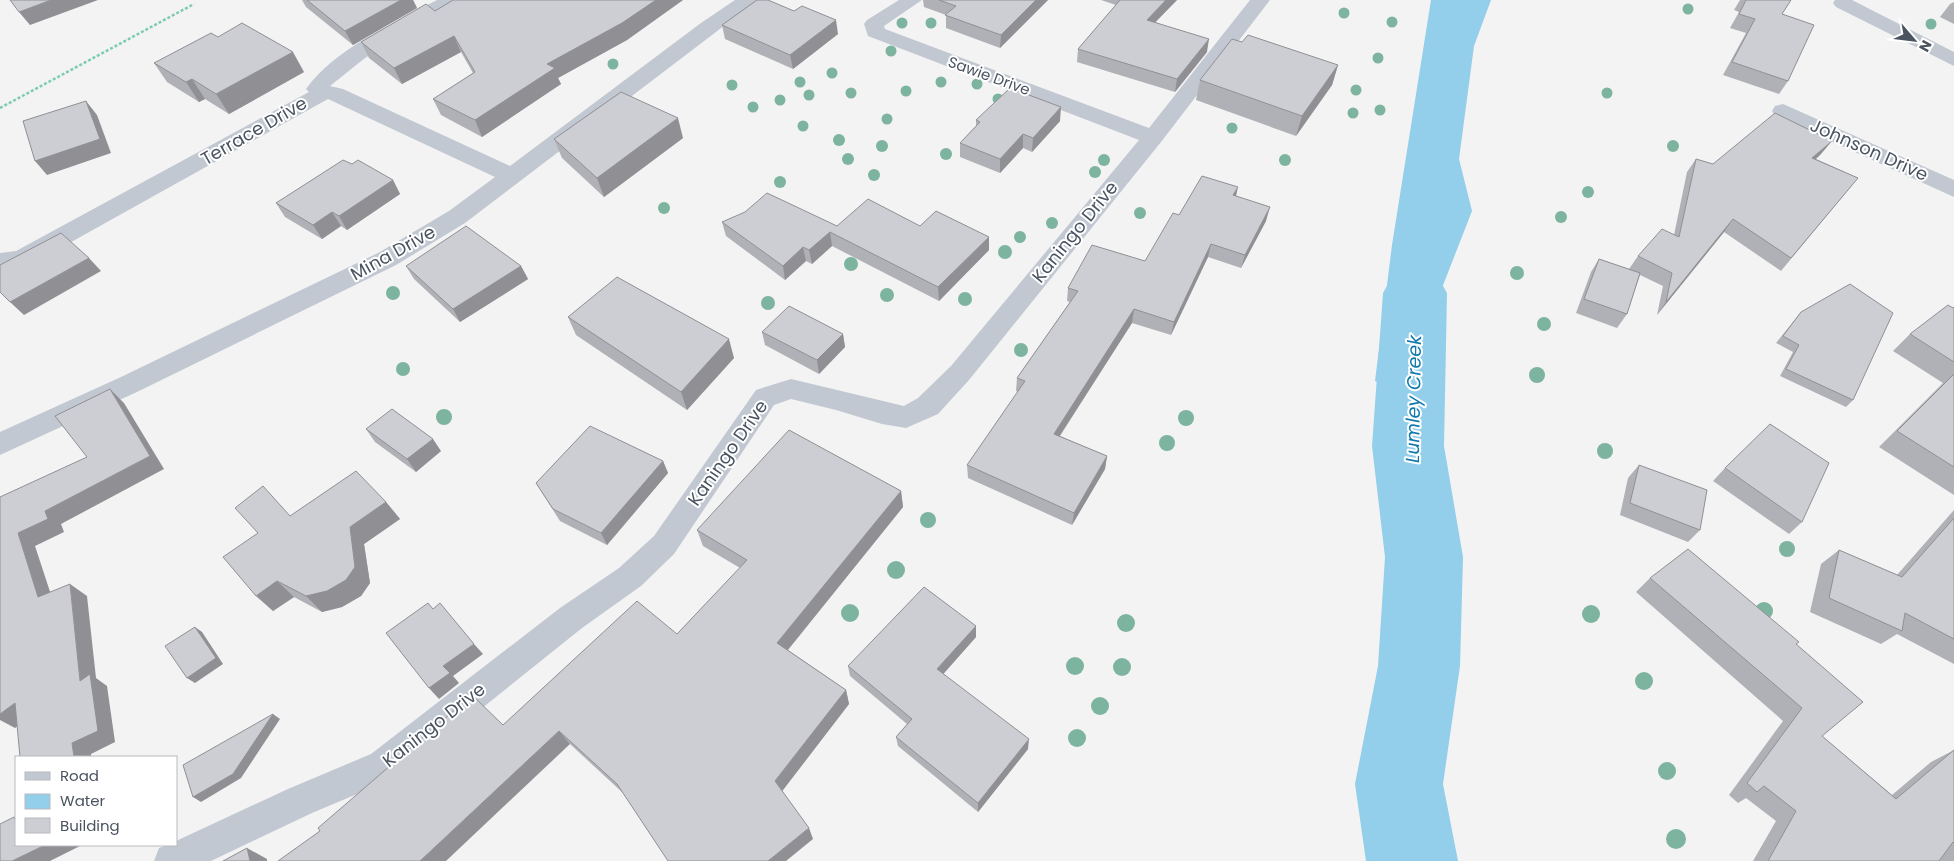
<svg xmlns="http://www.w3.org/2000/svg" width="1954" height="861" font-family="Poppins,sans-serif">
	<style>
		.water { fill: #93ceea }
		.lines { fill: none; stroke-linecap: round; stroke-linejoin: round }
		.river { fill: #93ceea; fill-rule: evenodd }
		.path { stroke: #7dccae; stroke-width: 2.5; stroke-dasharray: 3 2; stroke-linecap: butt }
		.street { fill: #c1c8d1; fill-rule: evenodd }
		.tree { fill: #7db49f }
		.wall { fill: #b0b1b6 }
		.shaded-wall { fill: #909094 }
		.building { fill: #cdced4; stroke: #909094 }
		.labels { text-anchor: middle; stroke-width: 4; stroke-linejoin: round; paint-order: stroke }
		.far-street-label { font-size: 15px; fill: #4a5360; stroke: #fff }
		.street-label { font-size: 18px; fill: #4a5360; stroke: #fff }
		.water-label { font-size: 19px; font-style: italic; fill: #1179ac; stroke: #fff }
	</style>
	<rect width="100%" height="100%" fill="#f4f3f3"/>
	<path class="water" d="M1431,0H1491L1474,46L1459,159L1472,211L1440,293L1434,397L1375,381L1392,245Z"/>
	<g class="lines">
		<path class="river" d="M1415,270L1438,277L1447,293L1444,446L1463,557L1460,666L1443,784L1458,861H1366L1355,784L1378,666L1385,557L1372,446L1383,293L1392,277Z"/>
		<path class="path" d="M0,108L194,4"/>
		<g class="street">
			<path d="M437,0H461L458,4L365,58L330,86L343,89L510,166L701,23L735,0H758L465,223L396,265L139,391L0,455V432L121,377L378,253L449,211L495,177L328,99L30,265L0,271V253L16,251L309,92L306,89C334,49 395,23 437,0Z"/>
			<path d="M899,0H922L884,26L885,29L1149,128L1250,0H1270L1161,142L969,380L938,414L906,428L882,424L836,410L791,399L774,405L674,554L641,586L582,628L395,778L312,813L211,861H154L159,848L167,845H176V841L288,789L371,754L560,608L619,568L654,536L756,390L791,379L904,406L918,398L951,366L1139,140L868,36L864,24L867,20Z"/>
			<path d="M1835,0H1852L1954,52V66L1836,7L1833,3Z"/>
			<path d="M1783,104L1954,180V197L1775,116L1772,111L1775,106Z"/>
		</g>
	</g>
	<g class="tree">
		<circle cx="1688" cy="9" r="5.5"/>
		<circle cx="1344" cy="13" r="5.5"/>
		<circle cx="1392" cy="22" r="5.5"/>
		<circle cx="902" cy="23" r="5.5"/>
		<circle cx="931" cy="23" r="5.5"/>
		<circle cx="1931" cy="24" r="5.5"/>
		<circle cx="891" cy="51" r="5.5"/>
		<circle cx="1378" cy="58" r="5.5"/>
		<circle cx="613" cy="64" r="5.5"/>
		<circle cx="832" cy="73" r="5.5"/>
		<circle cx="800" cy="82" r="5.5"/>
		<circle cx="941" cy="82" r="5.5"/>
		<circle cx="977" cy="84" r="5.5"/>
		<circle cx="732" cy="85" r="5.5"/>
		<circle cx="1356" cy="90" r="5.5"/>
		<circle cx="906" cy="91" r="5.5"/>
		<circle cx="851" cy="93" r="5.5"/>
		<circle cx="1607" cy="93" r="5.5"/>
		<circle cx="809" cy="95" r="5.5"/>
		<circle cx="998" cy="99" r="5.5"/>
		<circle cx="780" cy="100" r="5.5"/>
		<circle cx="753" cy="107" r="5.5"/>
		<circle cx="1380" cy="110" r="5.5"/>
		<circle cx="1353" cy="113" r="5.5"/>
		<circle cx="887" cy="119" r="5.5"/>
		<circle cx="803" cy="126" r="5.5"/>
		<circle cx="1232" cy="128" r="5.5"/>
		<circle cx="839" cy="140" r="6"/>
		<circle cx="882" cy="146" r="6"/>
		<circle cx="1673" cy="146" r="6"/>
		<circle cx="946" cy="154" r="6"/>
		<circle cx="848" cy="159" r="6"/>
		<circle cx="1104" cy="160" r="6"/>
		<circle cx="1285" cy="160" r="6"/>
		<circle cx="1095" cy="172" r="6"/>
		<circle cx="874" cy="175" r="6"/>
		<circle cx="780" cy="182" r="6"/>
		<circle cx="1588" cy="192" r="6"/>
		<circle cx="664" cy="208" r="6"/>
		<circle cx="1140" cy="213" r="6"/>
		<circle cx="1561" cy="217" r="6"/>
		<circle cx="1052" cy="223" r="6"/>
		<circle cx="1020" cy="237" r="6"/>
		<circle cx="1005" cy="252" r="7"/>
		<circle cx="851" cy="264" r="7"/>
		<circle cx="1517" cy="273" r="7"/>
		<circle cx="393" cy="293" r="7"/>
		<circle cx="887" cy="295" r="7"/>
		<circle cx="965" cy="299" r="7"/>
		<circle cx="768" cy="303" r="7"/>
		<circle cx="1544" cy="324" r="7"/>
		<circle cx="1021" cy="350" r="7"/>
		<circle cx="403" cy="369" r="7"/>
		<circle cx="1537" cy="375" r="8"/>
		<circle cx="444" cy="417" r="8"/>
		<circle cx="1186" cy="418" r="8"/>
		<circle cx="1167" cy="443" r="8"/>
		<circle cx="1605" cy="451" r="8"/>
		<circle cx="928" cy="520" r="8"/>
		<circle cx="1787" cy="549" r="8"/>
		<circle cx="896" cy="570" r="9"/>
		<circle cx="1764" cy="611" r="9"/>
		<circle cx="850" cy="613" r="9"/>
		<circle cx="1591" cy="614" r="9"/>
		<circle cx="1126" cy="623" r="9"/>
		<circle cx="1075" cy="666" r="9"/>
		<circle cx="1122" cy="667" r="9"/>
		<circle cx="1644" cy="681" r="9"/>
		<circle cx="1100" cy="706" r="9"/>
		<circle cx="1077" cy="738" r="9"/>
		<circle cx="1667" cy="771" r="9"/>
		<circle cx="1676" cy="839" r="10"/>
	</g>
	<g class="wall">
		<path d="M302,0H413L417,8L353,45L306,7Z"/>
		<path d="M453,0H683L627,40L558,78L561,84L482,137L441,115L433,99L473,73L461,52L402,84L369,58L361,42L435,11Z"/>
		<path d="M923,0H1048L1000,48L946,28V15L924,7Z"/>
		<path d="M1101,0H1177L1155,22L1207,52L1175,92L1077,62L1078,49L1116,5Z"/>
		<path d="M1740,0H1791L1782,14L1788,81L1779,94L1723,75L1746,33L1730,28L1739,12L1734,10Z"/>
		<path d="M1954,2V24L1940,17L1950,4Z"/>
		<path d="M722,25L838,34L793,69L725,39Z"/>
		<path d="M218,37L304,72L229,114L205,99L199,102L167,82L154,63Z"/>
		<path d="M1242,42L1338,65L1332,85L1296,136L1196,100L1200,80Z"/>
		<path d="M976,120L1060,121L1032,152L1023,148L1000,173L960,157V143L976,126Z"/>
		<path d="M683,138L604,197L562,158L554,139Z"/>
		<path d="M1821,154L1816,159L1858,178L1781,271L1724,232L1657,315L1663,286L1640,275L1627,314L1617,328L1576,313L1591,272L1599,259L1629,269L1638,256L1674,235L1687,172L1696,159L1713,164Z"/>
		<path d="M393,180L400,194L347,230L341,226L322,239L285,217L276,203Z"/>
		<path d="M1236,196L1266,221L1241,268L1208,257L1171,335L1132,323L1060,436L1107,456L1105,469L1072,525L968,478L967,465L1018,392L1016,391L1017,378L1070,302L1067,301L1068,288L1145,261L1179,215Z"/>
		<path d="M722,222L837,226H920L989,250L939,301L832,246L812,264L806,261L785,280L726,236Z"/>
		<path d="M406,266H521L528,279L460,322L414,279Z"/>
		<path d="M1954,307V495L1879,447L1943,383L1893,351L1910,334Z"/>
		<path d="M1801,312L1853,400L1846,407L1780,376L1793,352L1776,343Z"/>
		<path d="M568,317L734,358L687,410L576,335Z"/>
		<path d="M762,332L843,334L845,347L819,374L765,345Z"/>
		<path d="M366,429L441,451L416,472L375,442Z"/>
		<path d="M663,461L668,473L607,545L560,521L536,483Z"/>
		<path d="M1639,465L1700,530L1688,542L1620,515L1628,478Z"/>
		<path d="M1725,468L1802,522L1789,534L1713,481Z"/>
		<path d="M901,491L903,507L788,650L846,690L849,704L782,791L813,839L623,793L570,744L503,725L677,634L740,568L703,546L697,530Z"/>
		<path d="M386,502L400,519L364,544L370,583L361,596L342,607L322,612L294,597L273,611L223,557L290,516Z"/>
		<path d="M1954,510V664L1897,634L1881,644L1810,612L1821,564L1839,550L1897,575Z"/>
		<path d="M1650,578L1796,644L1822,736L1892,795L1931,762L1954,750V861H1753L1776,821L1746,798L1738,803L1729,795L1783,721L1636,592Z"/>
		<path d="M976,626V637L943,674L1028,749L978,812L898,746L896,737L907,724L850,676L848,666Z"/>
	</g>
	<g class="shaded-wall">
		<path d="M51,0H98L30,25L19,12Z"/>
		<path d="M401,0H413L417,8L353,45L345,31Z"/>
		<path d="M656,0H683L627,40L558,78L561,84L482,137L475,120L547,64Z"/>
		<path d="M1036,0H1048L1000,48L1001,35Z"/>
		<path d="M1166,0H1177L1145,33L1147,20Z"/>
		<path d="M836,20L838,34L793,69L790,55Z"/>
		<path d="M454,36L461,52L402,84L394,68Z"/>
		<path d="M1209,39L1207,52L1175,92L1177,79Z"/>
		<path d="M293,52L304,72L229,114L216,94Z"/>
		<path d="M1338,65L1332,85L1296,136L1302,116Z"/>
		<path d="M192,79L205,99L199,102L186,82Z"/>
		<path d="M86,101L97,115L111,153L47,175L35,161Z"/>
		<path d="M1061,107L1060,121L1032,152L1033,138Z"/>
		<path d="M678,118L683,138L604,197L597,178Z"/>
		<path d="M1023,134V148L1000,173V159Z"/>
		<path d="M1832,141L1821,154L1802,171L1812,158Z"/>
		<path d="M393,180L400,194L347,230L339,216Z"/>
		<path d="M1238,187L1235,201L1233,195Z"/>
		<path d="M1270,207L1266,221L1241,268L1245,255Z"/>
		<path d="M332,212L341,226L322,239L313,225Z"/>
		<path d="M1733,219L1724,232L1657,315L1666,302Z"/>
		<path d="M830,232L832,246L812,264L809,250Z"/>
		<path d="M989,237V250L939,301L938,287Z"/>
		<path d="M1211,244L1208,257L1171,335L1174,322Z"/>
		<path d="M803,247L806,261L785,280L783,266Z"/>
		<path d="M89,258L101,271L24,315L10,302Z"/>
		<path d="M521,266L528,279L460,322L453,309Z"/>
		<path d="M1134,309L1132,323L1053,446L1054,434Z"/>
		<path d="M843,334L845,347L819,374L817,360Z"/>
		<path d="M729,339L734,358L687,410L681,392Z"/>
		<path d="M110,389L124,403L164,469L61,524L64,532L35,546L56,610L38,597L18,533L45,511L150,456Z"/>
		<path d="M433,439L441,451L416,472L407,459Z"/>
		<path d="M1107,456L1105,469L1072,525L1074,513Z"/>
		<path d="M663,461L668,473L607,545L601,533Z"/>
		<path d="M901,491L903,507L782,657L777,643Z"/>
		<path d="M386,502L400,519L364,544L370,583L361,596L342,607L322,612L306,596L350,527Z"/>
		<path d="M277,581L294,597L273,611L256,596Z"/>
		<path d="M70,584L87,596L96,678L107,686L115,742L91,754V757H74L72,743L80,681Z"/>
		<path d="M976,626V637L938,680L937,669Z"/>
		<path d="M195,627L202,632L223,664L195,683L187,678Z"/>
		<path d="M474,644L483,654L453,676L459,683L439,699L429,688L443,666Z"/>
		<path d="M846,690L849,704L780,794L775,781Z"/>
		<path d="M15,703L34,714L15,728L0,720V714Z"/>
		<path d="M273,714L280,719L241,778L201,802L193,797Z"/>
		<path d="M559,731L570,744L446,861H420Z"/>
		<path d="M1029,739L1028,749L978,812V803Z"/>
		<path d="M809,828L813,839L786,861H768Z"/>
		<path d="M45,845H82L50,861H12Z"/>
		<path d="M247,848L267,859V861H250Z"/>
	</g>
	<g class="building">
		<path d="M10,0H51L19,12Z"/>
		<path d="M307,0H401L345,31Z"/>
		<path d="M453,0H656L622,23L547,64L555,68L475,120L433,99L475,72L454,36L394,68L361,42L426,4L435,11Z"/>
		<path d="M757,0H768L794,11L802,6L836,20L790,55L722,25Z"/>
		<path d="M939,0H1036L1001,35L945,15L956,6Z"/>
		<path d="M1120,0H1166L1147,20L1209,39L1177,79L1078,49Z"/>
		<path d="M1746,0H1791L1782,14L1814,25L1788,81L1732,62L1755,19L1739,14Z"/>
		<path d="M242,23L293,52L216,94L192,79L186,82L154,63L211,33L218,37Z"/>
		<path d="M1248,35L1338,65L1302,116L1200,80L1232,39L1242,42Z"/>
		<path d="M1010,88L1061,107L1033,138L1023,134L1000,159L960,143L980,122L976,120Z"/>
		<path d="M621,92L678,118L597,178L554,139Z"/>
		<path d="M86,101L100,139L35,161L23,121Z"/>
		<path d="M1775,113L1832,141L1812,158L1858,178L1791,258L1733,219L1666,302L1672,273L1638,256L1662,229L1679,237L1696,159L1713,164Z"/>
		<path d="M343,160L352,164L358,160L393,180L339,216L332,212L313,225L276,203Z"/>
		<path d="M1202,176L1238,187L1233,195L1270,207L1245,255L1211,244L1174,322L1134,309L1054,434L1107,456L1074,513L967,465L1025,381L1017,378L1078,291L1068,288L1092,245L1145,261L1173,213L1179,215Z"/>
		<path d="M767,193L837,226L868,199L920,226L936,211L989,237L938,287L830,232L809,250L803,247L783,266L722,222L745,212Z"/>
		<path d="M466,226L521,266L453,309L406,266Z"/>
		<path d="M61,233L89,258L10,302L0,292V265Z"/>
		<path d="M1599,259L1640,273L1627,314L1584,299Z"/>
		<path d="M617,277L729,339L681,392L568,317Z"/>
		<path d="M1850,284L1893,313L1853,400L1786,369L1799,345L1783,336L1801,312Z"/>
		<path d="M1948,305L1953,308L1954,307V362L1910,334Z"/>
		<path d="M789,306L843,334L817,360L762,332Z"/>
		<path d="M1954,374V467L1897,431Z"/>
		<path d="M110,389L150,456L45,511L48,519L18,533L38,597L70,584L80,681L90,674L98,731L72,743L74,757H20L15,703L0,714V497L87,457L55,416Z"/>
		<path d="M392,409L433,439L407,459L366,429Z"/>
		<path d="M1770,424L1829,463L1802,522L1725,468Z"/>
		<path d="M590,426L663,461L601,533L553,509L536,483Z"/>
		<path d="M789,430L901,491L777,643L846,690L775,781L809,828L768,861H668L617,784L559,731L420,861H278L320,831L318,828L472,695L503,725L637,601L677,634L747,560L697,530Z"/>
		<path d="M1639,465L1707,490L1700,530L1630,503Z"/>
		<path d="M356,471L386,502L350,527L355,567L346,580L327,591L306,596L277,581L256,596L223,557L258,533L235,508L263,486L290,516Z"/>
		<path d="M1954,518V639L1905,613L1902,631L1829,598L1839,550L1902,577Z"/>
		<path d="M1688,549L1799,642L1796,644L1863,702L1822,736L1896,799L1954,750V843L1953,842L1939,861H1768L1796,811L1764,786L1757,792L1747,783L1802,708L1650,578Z"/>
		<path d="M924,587L976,626L937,669L1029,739L978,803L896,737L912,719L848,666Z"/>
		<path d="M428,603L433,609L440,603L474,644L443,666L450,673L429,688L386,633Z"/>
		<path d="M195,627L216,658L187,678L165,646Z"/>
		<path d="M273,714L233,774L193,797L183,765Z"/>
		<path d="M14,817L16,821V845H45L12,861H0V824Z"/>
		<path d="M247,848L250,861H223Z"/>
	</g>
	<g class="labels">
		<g class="far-street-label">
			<text transform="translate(989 76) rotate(20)" y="5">Sawie Drive</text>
		</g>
		<g class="street-label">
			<text transform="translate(254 131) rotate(-30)" y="6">Terrace Drive</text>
			<text transform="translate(1869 150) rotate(24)" y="6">Johnson Drive</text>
			<text transform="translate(1075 232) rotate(-51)" y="6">Kaningo Drive</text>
			<text transform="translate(393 253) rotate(-29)" y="6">Mina Drive</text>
			<text transform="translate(728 453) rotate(-55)" y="6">Kaningo Drive</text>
			<text transform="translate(434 725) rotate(-38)" y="6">Kaningo Drive</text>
		</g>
		<g class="water-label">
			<text transform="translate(1413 399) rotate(-89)" y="7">Lumley Creek</text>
		</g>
	</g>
	<rect x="15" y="756" width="162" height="90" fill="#ffffff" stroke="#b7babf"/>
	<rect x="25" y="772" width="25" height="8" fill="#c1c8d1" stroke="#b7babf"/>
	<text x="60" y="781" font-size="15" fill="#4a5360">Road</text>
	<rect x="25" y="794" width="25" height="15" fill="#93ceea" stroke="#b7babf"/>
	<text x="60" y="806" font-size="15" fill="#4a5360">Water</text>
	<rect x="25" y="818" width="25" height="15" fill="#cdced4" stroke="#b7babf"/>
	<text x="60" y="831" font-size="15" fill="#4a5360">Building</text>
	<g transform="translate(1914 40) rotate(118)" stroke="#ffffff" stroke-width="4" paint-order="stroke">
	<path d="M0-4L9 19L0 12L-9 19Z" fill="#4a5360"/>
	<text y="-8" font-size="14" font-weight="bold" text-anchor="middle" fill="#4a5360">N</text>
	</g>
</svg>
